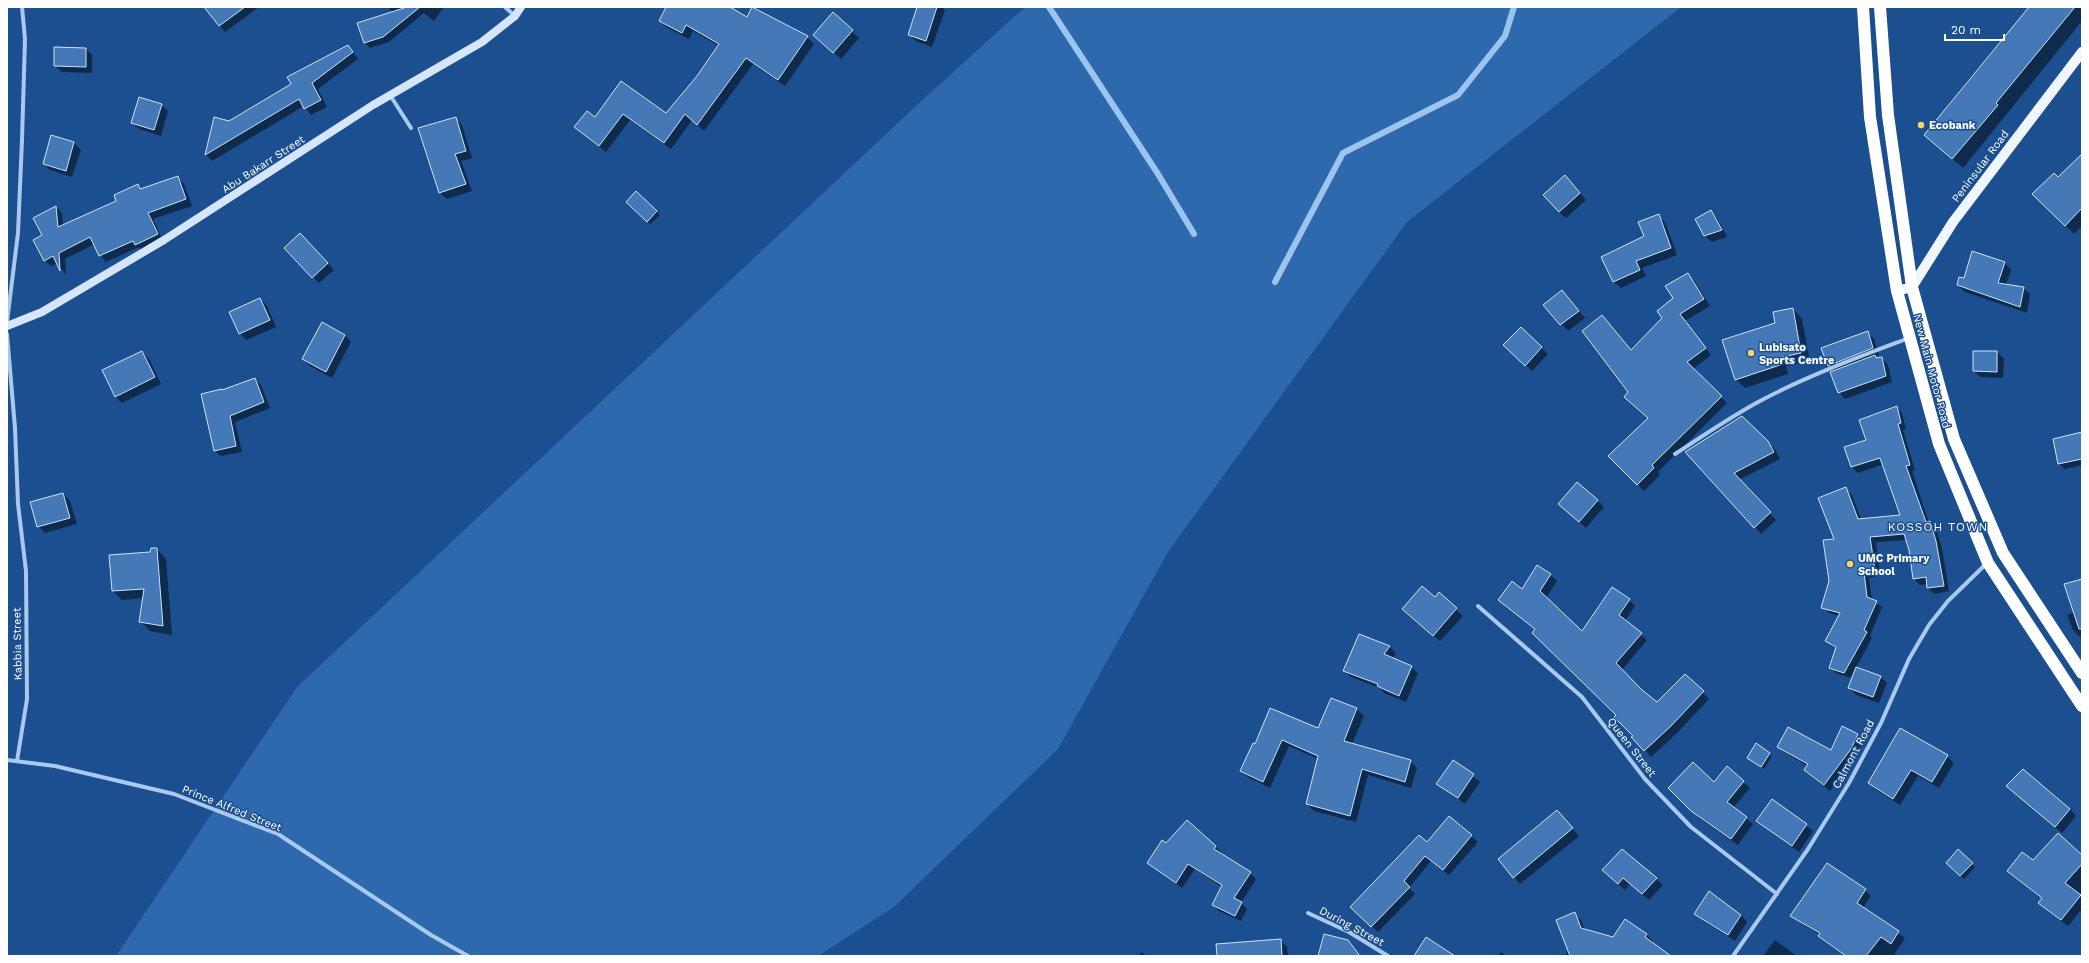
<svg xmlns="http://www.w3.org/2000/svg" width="2089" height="963" font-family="'Work Sans',sans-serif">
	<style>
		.green { fill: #2e69ad }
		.shadow { fill: #0007 }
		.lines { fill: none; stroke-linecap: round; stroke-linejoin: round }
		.stream { stroke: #9cc4f0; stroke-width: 6 }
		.building { fill: #4478b7; stroke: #cfe3fa }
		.street { stroke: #a9c9ee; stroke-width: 4 }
		.secondary { stroke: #d6e6fa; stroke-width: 8 }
		.primary { stroke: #f0f6ff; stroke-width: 10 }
		.highway { stroke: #fff; stroke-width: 12 }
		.poi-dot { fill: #ffd166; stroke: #1b4f8f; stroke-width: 1.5 }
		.labels { text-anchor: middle; stroke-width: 3; stroke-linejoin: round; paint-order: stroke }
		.poi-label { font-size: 11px; font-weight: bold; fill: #fff; stroke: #1b4f8f; text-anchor: start }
		.street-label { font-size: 11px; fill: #fff; stroke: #1b4f8f }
		.neighbourhood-label { font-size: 12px; letter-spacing: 1px; fill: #fff; stroke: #1b4f8f }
	</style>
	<rect width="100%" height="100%" fill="#1b4f8f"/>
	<path class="green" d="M1025,7H1681L1407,222L1168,552L1058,749L894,907L818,956H116L297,687L917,105Z"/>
	<g class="shadow">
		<path d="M206,7H259L225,32Z"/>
		<path d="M388,7H444L434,21L424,13L389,42L370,48L365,43L358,23L393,13Z"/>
		<path d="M667,7H728L747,18L753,7L807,37L814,44L785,86L753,64L704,131L692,120L671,149L630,120L606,152L576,127L595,118L621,83L667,115L697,76L719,46L693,31L689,39L666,27L660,21Z"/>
		<path d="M918,7H942L945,10L932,47L916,41L909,35Z"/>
		<path d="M2031,7H2082V21L1963,168L1925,135L1969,79Z"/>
		<path d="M833,14L859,38L841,59L821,41Z"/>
		<path d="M348,46L358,59L318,89L327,107L311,115L304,106L212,161L206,155L215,118L229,122L292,84Z"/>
		<path d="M86,49L92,55V73L62,72L55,66Z"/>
		<path d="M161,105L168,111L161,136L139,129L132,123Z"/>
		<path d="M455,118L462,125L472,158L461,161L472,191L447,199L440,193L419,129Z"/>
		<path d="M52,136L74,143L81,150L72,177L50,170L44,164Z"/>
		<path d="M2082,156V226L2074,234L2034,194L2058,178Z"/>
		<path d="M178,177L184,184L192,206L153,219L163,241L142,251L139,247L106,262L100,255L95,244L65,259L66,275L57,263L51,266L44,260L43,236L56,207L62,213L63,226L118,201L138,186L142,189Z"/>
		<path d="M1571,183L1586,200L1566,218L1559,212Z"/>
		<path d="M636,193L660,215L650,224L627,202Z"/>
		<path d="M1711,212L1717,218L1727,237L1712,242L1705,236Z"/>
		<path d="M1658,216L1665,222L1677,255L1642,268L1646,276L1621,288L1614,282L1602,257L1645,237Z"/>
		<path d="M307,241L334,270L319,283L313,277Z"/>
		<path d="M1973,253L2005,263L2011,270L2006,285L2023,288L2030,294L2027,313L1965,292L1958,285L1964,279Z"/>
		<path d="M1687,274L1694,280L1710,306L1685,321L1711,355L1693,369L1727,403L1658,472L1660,475L1644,491L1610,456L1649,418L1625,397L1630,392L1631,351L1663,318Z"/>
		<path d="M1562,291L1585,318L1568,331L1545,305Z"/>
		<path d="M260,299L267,306L276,327L246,340L240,333Z"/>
		<path d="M1793,309L1802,319L1810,362L1786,366L1788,374L1745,388L1736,379L1776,324Z"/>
		<path d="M322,324L345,335L351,342L332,378L310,366L303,359Z"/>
		<path d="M1521,328L1548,354L1532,371L1505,345Z"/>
		<path d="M1867,332L1874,339L1879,355L1875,356L1878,359L1882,358L1888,365L1892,382L1845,399L1839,392L1835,372L1828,365Z"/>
		<path d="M142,352L149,359L161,384L122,403L115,396Z"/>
		<path d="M1997,352L2004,359L2003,378L1980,377L1974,371Z"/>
		<path d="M255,379L261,385L270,408L235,422L242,452L221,456L214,450L223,391Z"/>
		<path d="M1897,407L1902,413L1906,429L1903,430L1915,470L1912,471L1929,523L1936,528L1942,548L1949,591L1934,594L1928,588V584L1920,585L1914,579L1907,540L1876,542L1880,576L1869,578L1872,600L1882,607L1870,636L1872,638L1856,668L1880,677L1887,683L1879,703L1856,695L1849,688L1856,671L1850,678L1836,673L1830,667L1836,649L1826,641L1840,616L1829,613L1823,607L1830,582L1835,540L1846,489L1852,495L1861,519L1902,516L1884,464L1858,473L1852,467L1845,448L1867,440Z"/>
		<path d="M1742,417L1775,449L1780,459L1739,480L1776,520L1761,534L1687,452Z"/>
		<path d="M2082,434V465L2065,469L2059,464Z"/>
		<path d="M63,494L70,501L77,524L45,533L38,526Z"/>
		<path d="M1597,500L1604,507L1586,528L1559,504Z"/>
		<path d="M157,549L166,559L172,635L150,631L140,621L144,598L122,600L113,591Z"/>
		<path d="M1550,575L1557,581L1546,598L1582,633L1629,600L1635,606L1625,621L1647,640L1622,670L1657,704L1685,675L1709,699L1678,732L1651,757L1617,715L1536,630L1499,600L1522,590Z"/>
		<path d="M2082,580V636L2080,637L2073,630L2067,615L2074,612Z"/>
		<path d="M1439,594L1463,616L1440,641L1410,616Z"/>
		<path d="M1359,635L1390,647L1396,654L1392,659L1411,667L1418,673L1406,702L1384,693L1380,688L1351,677L1344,671Z"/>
		<path d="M1332,699L1357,709L1364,716L1352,744L1410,761L1417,768L1411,788L1368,775L1356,822L1314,811L1307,804L1318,759L1289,746L1270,788L1248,777L1241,771L1256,745L1319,730Z"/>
		<path d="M1858,735L1864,741L1856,755L1830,791L1805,770L1808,766L1784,752L1778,746L1831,752Z"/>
		<path d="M1769,753L1772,756L1764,769L1751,760Z"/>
		<path d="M1947,756L1954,763L1939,788L1918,776L1900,805L1876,790L1869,783Z"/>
		<path d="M1453,761L1480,782L1465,804L1438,783Z"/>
		<path d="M1727,768L1750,788L1733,808L1753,824L1738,845L1699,818L1670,788L1714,783Z"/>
		<path d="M2007,786L2070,809L2076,816L2062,833Z"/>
		<path d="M1772,801L1813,831L1799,852L1757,821Z"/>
		<path d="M1449,817L1478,842L1449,875L1431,861L1409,888L1415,894L1378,932L1351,907L1427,844Z"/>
		<path d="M1563,818L1579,836L1520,884L1514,877Z"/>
		<path d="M1187,822L1216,847L1222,853L1220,854L1250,873L1256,879L1241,903L1247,909L1241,921L1219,911L1213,905L1222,887L1195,869L1182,888L1148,863Z"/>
		<path d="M1958,851L1975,867L1964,879L1947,863Z"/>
		<path d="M2082,856V909L2068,926L2046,909L2040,903L2042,899L2008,871L2033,862Z"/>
		<path d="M1827,864L1865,890L1871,896L1863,908L1905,938L1893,956H1845L1825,942L1819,936L1820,935L1798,921L1792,915Z"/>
		<path d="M1610,876L1656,879L1663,885L1649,900L1630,884L1625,890Z"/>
		<path d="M1574,913L1581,920L1585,930L1613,938L1646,934L1653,941L1651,943L1669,956H1565L1569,950Z"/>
		<path d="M1696,914L1741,915L1747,922L1735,941L1702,920Z"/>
		<path d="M1280,940L1287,947L1288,956H1247Z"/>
		<path d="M1775,940L1794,954L1796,956H1763Z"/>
		<path d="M1142,952L1146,956H1138Z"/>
		<path d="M1501,952L1506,956H1498Z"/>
	</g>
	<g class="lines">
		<g class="stream">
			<path d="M1049,7L1158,174L1194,234"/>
			<path d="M1275,282L1343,153L1458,95L1505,36L1514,7"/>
		</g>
	</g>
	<g class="building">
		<path d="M204,7H245L219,26Z"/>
		<path d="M407,7H420L383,37L364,43L357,23Z"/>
		<path d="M666,7H730L747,17L752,7L808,36L778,80L746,58L697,125L685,114L664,143L623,114L599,146L574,127L587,111L595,117L621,81L666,113L697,76L719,44L686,25L682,33L659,21Z"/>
		<path d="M917,7H937L926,41L908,35Z"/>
		<path d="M2029,7H2075L1996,103L1998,105L1952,159L1924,135Z"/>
		<path d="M833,12L853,30L833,53L813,35Z"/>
		<path d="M348,45L353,52L312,83L321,100L304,109L299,99L205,155L214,117L229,121L291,84L287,77Z"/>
		<path d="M54,47L86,48V67L54,66Z"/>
		<path d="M139,97L162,104L154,130L131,123Z"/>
		<path d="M456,117L466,151L455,154L466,184L439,193L418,128Z"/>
		<path d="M51,135L74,142L66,171L43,164Z"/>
		<path d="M2082,154V208L2065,226L2032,194L2054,173L2058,177Z"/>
		<path d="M1565,175L1580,193L1559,212L1543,195Z"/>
		<path d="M178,176L186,199L148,213L158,234L135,245L133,241L99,256L90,237L59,253L60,271L53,256L44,261L33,240L42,235L33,218L56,206L58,227L116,201L114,195L138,184L140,189Z"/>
		<path d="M636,191L657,211L647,222L626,202Z"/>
		<path d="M1711,210L1722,230L1704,236L1695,219Z"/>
		<path d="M1659,214L1671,248L1636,261L1640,270L1613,282L1601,257L1644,236L1638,222Z"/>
		<path d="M300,233L328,263L312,278L284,248Z"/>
		<path d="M1972,251L2005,262L1998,283L2024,287L2020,307L1957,285L1959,277L1964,278Z"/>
		<path d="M1688,273L1704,299L1680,314L1706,348L1687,362L1722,396L1652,465L1654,468L1637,485L1608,456L1648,418L1624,397L1628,392L1582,331L1602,315L1631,350L1662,318L1657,311L1673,298L1665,286Z"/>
		<path d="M1562,290L1579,311L1560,325L1543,305Z"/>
		<path d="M260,298L270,320L239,334L229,312Z"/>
		<path d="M1793,308L1801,353L1777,358L1780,365L1735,380L1722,340L1775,323L1773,312Z"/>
		<path d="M322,322L345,335L326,372L302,359Z"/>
		<path d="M1521,327L1542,347L1525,366L1503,345Z"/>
		<path d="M1868,331L1873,348L1828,366L1821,348Z"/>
		<path d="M142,351L155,377L115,397L102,370Z"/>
		<path d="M1973,351H1997V372L1973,371Z"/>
		<path d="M1875,355L1876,358L1882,357L1886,376L1838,393L1830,372Z"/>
		<path d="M255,378L264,402L230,416L236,446L214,451L201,394L222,389V390Z"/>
		<path d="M1897,406L1901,423L1898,424L1910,465L1906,466L1926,522L1930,521L1936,541L1944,586L1927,588L1926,577L1913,579L1909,550L1904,534L1870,537L1875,570L1864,572L1867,597L1877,601L1864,630L1867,632L1844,673L1829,668L1836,647L1825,641L1840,613L1821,608L1829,581L1823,540L1834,539L1818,498L1846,487L1858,519L1900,515L1880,458L1851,467L1844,447L1866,440L1859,420Z"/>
		<path d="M1742,416L1768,441L1774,452L1734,473L1771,512L1754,528L1685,452Z"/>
		<path d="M2082,432V459L2058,464L2053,439Z"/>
		<path d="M1577,482L1598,500L1579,522L1558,504Z"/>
		<path d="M63,493L70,518L37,527L30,502Z"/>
		<path d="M151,548H157L163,626L139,622L144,589L112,591L109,555L150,552Z"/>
		<path d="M1537,565L1551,574L1540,591L1582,631L1612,587L1630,599L1619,615L1642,633L1616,663L1641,689L1657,702L1685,674L1704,691L1671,726L1644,751L1631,737L1633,736L1614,717L1616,715L1532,633L1535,629L1498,600L1512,581L1522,589Z"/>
		<path d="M2082,579V629H2079L2064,584Z"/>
		<path d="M1422,586L1435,597L1439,592L1457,608L1433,636L1402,609Z"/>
		<path d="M1359,634L1390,646L1384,654L1412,666L1399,696L1377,686L1378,684L1343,671Z"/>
		<path d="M1856,667L1881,676L1873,697L1848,688Z"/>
		<path d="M1331,698L1357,708L1344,741L1411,760L1405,782L1362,769L1350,816L1306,804L1318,756L1282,740L1263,782L1240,771L1253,743L1255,744L1270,708L1318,728Z"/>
		<path d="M1842,726L1858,734L1851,749L1824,785L1804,770L1808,764L1777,747L1788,727L1831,750Z"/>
		<path d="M1900,728L1948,755L1932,782L1911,770L1893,799L1868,783Z"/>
		<path d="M1756,743L1770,753L1761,767L1747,758Z"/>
		<path d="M1453,760L1474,774L1458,798L1436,784Z"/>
		<path d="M1693,762L1714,782L1727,766L1744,781L1727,802L1747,817L1731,839L1691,811L1668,788Z"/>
		<path d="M2023,769L2070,809L2055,827L2006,786Z"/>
		<path d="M1772,799L1807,824L1792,846L1756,821Z"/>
		<path d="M1557,810L1573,828L1513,878L1498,859Z"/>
		<path d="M1449,816L1472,835L1443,870L1425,856L1404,881L1410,887L1371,927L1350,907L1419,835L1427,842Z"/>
		<path d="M1187,820L1216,846L1214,849L1251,872L1234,898L1242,902L1235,916L1212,905L1222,885L1188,864L1176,883L1147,863L1162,840L1166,843Z"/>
		<path d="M2058,833L2082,855V864L2065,883L2081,895L2061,920L2038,903L2042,898L2007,871L2022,852L2033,860Z"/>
		<path d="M1622,849L1657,878L1642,894L1623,878L1618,884L1602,870Z"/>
		<path d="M1958,849L1973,863L1960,876L1946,863Z"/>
		<path d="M1827,863L1866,889L1857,903L1899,931L1891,944L1881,937L1866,956H1846L1818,936L1820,933L1790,916Z"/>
		<path d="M1709,891L1741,915L1728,935L1694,914Z"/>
		<path d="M1575,912L1581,928L1613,937L1625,919L1647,934L1645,937L1671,956H1570L1556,920Z"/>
		<path d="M1324,934L1348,940L1360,956H1318Z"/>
		<path d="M1426,937L1455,956H1414Z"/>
		<path d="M1281,939L1282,956H1217L1216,944Z"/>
	</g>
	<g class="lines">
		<g class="street">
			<path d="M505,7L515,16"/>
			<path d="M390,95L411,128"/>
			<path d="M7,322L18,233L22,140L25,39L22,7"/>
			<path d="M7,334L15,428L18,504L26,571L27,699L17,761"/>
			<path d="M1675,454C1703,436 1730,417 1760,401C1807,376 1859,357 1909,338"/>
			<path d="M1478,606L1582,697L1645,779L1691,827L1777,894"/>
			<path d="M7,760L55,766L174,794L278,834L431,935L468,956"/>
			<path d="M1308,913L1349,932L1388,956"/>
			<path d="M1733,956L1808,849L1849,783L1881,723L1909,659L1929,625L1948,601L1986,564"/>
		</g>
		<path class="secondary" d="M7,326L42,312L164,240L373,105L482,42L515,16L521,7"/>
		<path class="primary" d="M1897,291L1912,287L1953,222L2082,52"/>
		<g class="highway">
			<path d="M1863,7L1870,117L1897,291L1939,444L1988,563L2082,706"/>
			<path d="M1880,7L1888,115L1912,287L1954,439L2003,553L2082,673"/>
		</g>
	</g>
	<g class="poi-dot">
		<circle cx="1921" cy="125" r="4"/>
		<circle cx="1751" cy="353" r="4"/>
		<circle cx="1850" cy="564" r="4"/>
	</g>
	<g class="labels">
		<g class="poi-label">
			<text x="1929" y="129">Ecobank</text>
			<text x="1759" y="351">Lubisato<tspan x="1759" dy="13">Sports Centre</tspan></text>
			<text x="1858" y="562">UMC Primary<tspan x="1858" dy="13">School</tspan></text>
		</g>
		<g class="street-label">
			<text transform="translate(263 164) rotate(-33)" y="4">Abu Bakarr Street</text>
			<text transform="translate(1980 166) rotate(-53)" y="4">Peninsular Road</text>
			<text transform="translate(1932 371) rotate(75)" y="4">New Main Motor Road</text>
			<text transform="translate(17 644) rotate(-91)" y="4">Kabbia Street</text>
			<text transform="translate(1632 747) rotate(52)" y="4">Queen Street</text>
			<text transform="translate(1853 754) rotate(-62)" y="4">Calmont Road</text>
			<text transform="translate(232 808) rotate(22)" y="4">Prince Alfred Street</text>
			<text transform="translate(1352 926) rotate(28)" y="4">During Street</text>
		</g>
		<g class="neighbourhood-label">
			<text x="1938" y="531">KOSSOH TOWN</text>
		</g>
	</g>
	<rect width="2089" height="963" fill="none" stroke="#ffffff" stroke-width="16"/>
	<path d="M1945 34v6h59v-6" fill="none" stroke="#ffffff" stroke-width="2"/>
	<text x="1951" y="34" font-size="12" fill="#ffffff" stroke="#1b4f8f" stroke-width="3" paint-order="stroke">20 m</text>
</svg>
